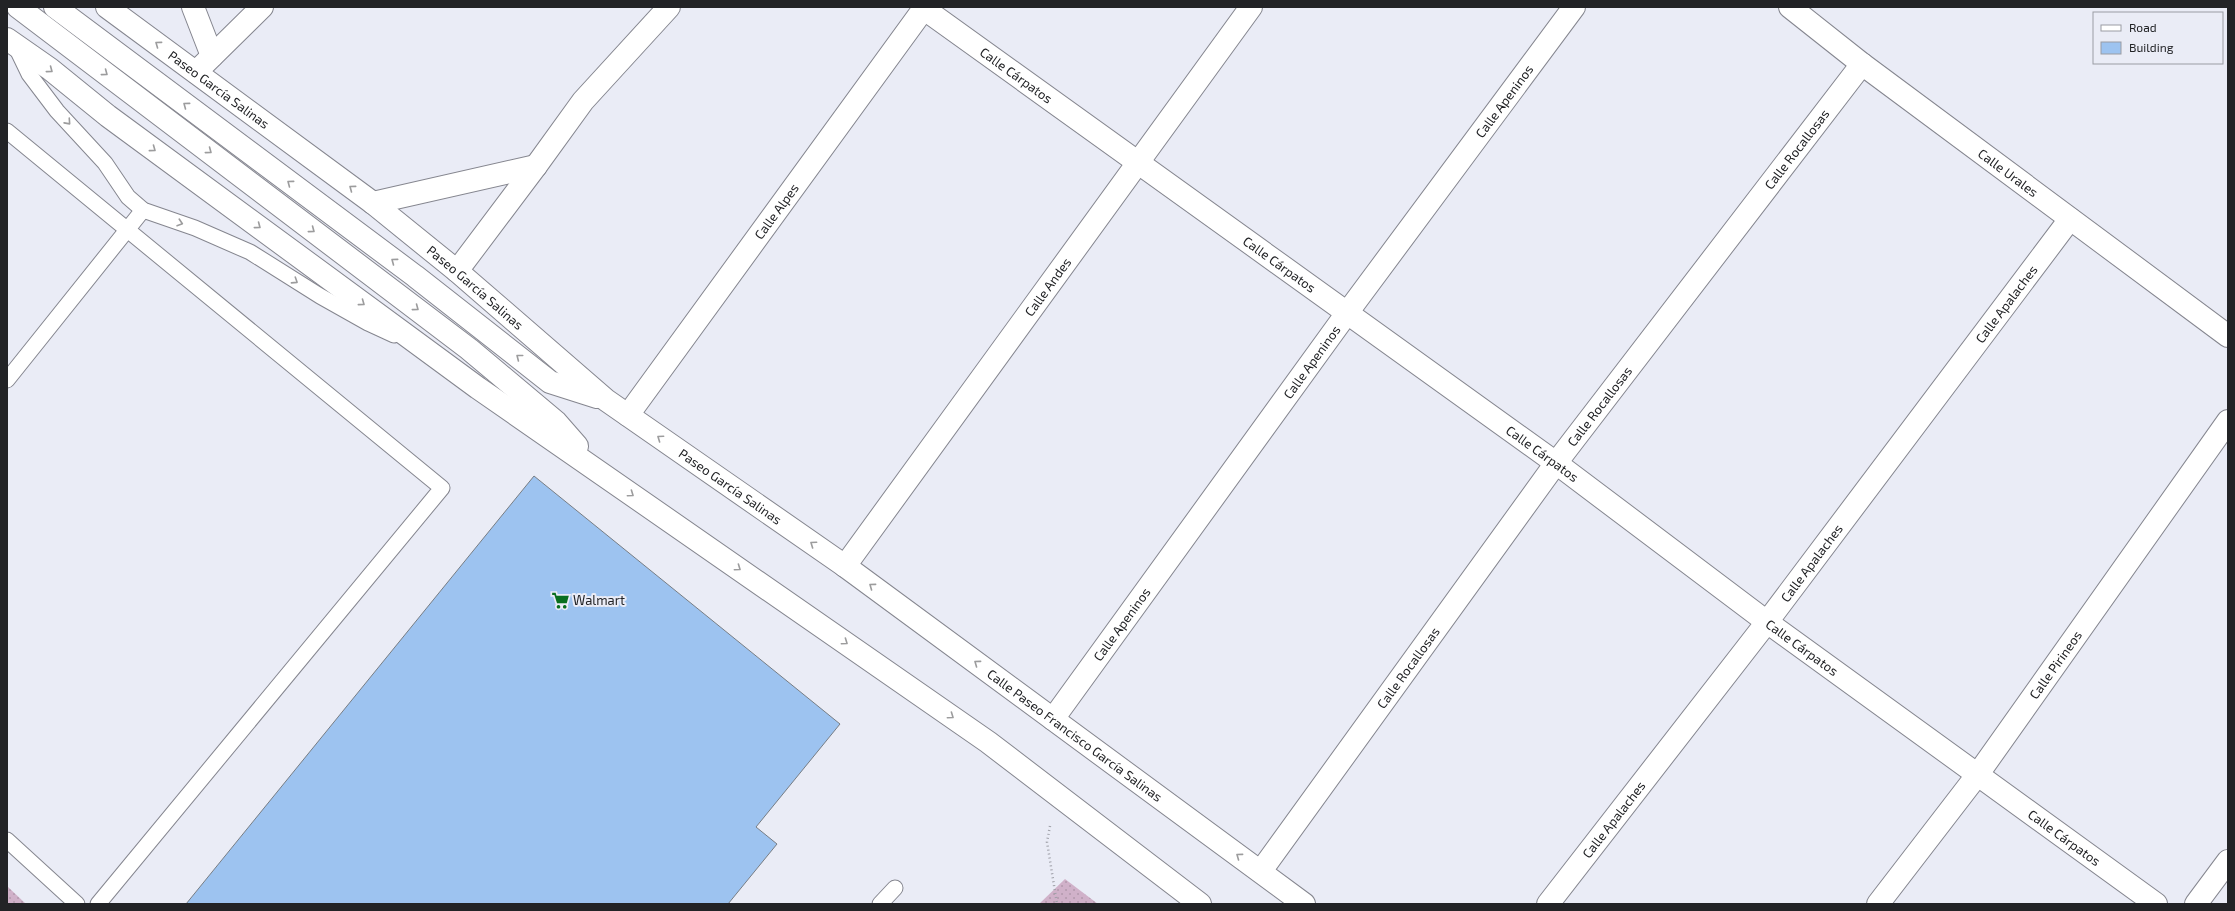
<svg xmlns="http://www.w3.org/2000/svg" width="2235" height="911" font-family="'Exo 2',sans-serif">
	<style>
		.green { fill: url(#green-dots) }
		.building { fill: #9dc3f0; stroke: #777d84 }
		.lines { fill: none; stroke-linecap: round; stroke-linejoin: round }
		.service-casing { stroke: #85868f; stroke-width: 17 }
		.minor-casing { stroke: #85868f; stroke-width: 24 }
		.secondary-casing { stroke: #85868f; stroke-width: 24 }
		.path { stroke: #9fa0a8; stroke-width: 2.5; stroke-dasharray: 1 3; stroke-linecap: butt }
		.service { stroke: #fff; stroke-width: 15 }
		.minor { stroke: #fff; stroke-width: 22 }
		.secondary { stroke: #fff; stroke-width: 22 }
		.oneway { stroke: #9c9c9d }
		.labels { text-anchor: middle; stroke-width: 4; stroke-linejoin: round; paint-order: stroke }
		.street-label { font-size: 13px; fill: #222326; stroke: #eaecf6 }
		.poi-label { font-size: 13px; fill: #222326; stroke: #eaecf6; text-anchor: start }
	</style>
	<defs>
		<pattern id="green-dots" width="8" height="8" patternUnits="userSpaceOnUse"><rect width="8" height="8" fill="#d0b1c9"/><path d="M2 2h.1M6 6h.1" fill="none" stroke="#b298ac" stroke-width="1.8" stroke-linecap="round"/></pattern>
	</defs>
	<rect width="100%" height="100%" fill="#eaecf6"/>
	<g class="green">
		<path d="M1065,879L1098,904H1039Z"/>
		<path d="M7,886L26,904H7Z"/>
	</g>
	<path class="building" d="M534,476L840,724L756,827L777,844L728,904H186Z"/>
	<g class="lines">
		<defs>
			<g id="service">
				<path d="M16,47L29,74L57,111L105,163L128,197L143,210L195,228L250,252L320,296L368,323L394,335"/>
				<path d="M7,131L442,488L98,904"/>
				<path d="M7,380L143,210"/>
				<path d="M7,840L77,904"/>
				<path d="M880,904L895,888"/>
			</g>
			<g id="minor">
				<path d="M193,7L212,56"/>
				<path id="s1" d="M1790,7L1862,64L2228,336"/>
				<path id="s2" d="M923,8L1556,463L1767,622L2156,904"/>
				<path d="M196,72L262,7"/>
				<path d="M373,203L536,166"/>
				<path d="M457,271L536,166L583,101L669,7"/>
				<path id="s3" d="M628,415L925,7"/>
				<path id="s4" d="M845,566L1251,7"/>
				<path id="s5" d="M1053,719L1347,313L1574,7"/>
				<path id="s6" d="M1261,871L1556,463L1862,64"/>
				<path id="s7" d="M1548,904L1767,622L2070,219"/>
				<path id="s8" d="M1878,904L1978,774L2228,421"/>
				<path d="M2196,904L2228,861"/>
			</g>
			<g id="secondary">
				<path d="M18,7L469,349L556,422L577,446"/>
				<path d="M55,7L415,276L550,382L597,397"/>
				<path id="s9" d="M107,7L373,203L457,271L606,400L845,566L1304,904"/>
				<path d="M7,39L50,69L108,116L478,388L988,742L1200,904"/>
			</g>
		</defs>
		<use href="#service" class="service-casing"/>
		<use href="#minor" class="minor-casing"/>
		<use href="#secondary" class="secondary-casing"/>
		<path class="path" d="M1050,826L1047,842L1057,904"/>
		<use href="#service" class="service"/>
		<use href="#minor" class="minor"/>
		<use href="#secondary" class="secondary"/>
	</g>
	<defs><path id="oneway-chevron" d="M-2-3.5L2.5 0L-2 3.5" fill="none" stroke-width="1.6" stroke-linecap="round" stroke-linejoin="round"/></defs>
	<g class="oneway">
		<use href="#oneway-chevron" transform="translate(158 44) rotate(-144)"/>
		<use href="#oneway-chevron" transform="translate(50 70) rotate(37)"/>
		<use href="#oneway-chevron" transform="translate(105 73) rotate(37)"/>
		<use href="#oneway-chevron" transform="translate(186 105) rotate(-143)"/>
		<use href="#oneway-chevron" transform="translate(68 122) rotate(48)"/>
		<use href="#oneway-chevron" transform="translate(153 149) rotate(36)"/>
		<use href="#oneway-chevron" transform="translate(209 151) rotate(37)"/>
		<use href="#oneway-chevron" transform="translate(290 183) rotate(-143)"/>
		<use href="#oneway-chevron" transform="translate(352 188) rotate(-143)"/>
		<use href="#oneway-chevron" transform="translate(180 223) rotate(18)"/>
		<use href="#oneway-chevron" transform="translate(258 226) rotate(37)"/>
		<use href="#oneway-chevron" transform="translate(312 230) rotate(37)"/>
		<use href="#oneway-chevron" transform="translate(394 261) rotate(-143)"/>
		<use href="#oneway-chevron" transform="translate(295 281) rotate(33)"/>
		<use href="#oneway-chevron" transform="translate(362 303) rotate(36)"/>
		<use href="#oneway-chevron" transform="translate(416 308) rotate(37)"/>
		<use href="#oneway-chevron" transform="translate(519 357) rotate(-142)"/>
		<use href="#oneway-chevron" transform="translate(660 438) rotate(-145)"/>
		<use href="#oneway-chevron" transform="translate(631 494) rotate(35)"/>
		<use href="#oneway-chevron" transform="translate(813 544) rotate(-145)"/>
		<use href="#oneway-chevron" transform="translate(738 568) rotate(35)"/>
		<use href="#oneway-chevron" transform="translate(872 586) rotate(-144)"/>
		<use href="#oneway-chevron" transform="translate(845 642) rotate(35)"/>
		<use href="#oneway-chevron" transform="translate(977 663) rotate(-144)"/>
		<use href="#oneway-chevron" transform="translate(951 716) rotate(35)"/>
		<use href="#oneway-chevron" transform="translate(1239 856) rotate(-144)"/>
	</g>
	<defs>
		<symbol id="supermarket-bare" viewBox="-9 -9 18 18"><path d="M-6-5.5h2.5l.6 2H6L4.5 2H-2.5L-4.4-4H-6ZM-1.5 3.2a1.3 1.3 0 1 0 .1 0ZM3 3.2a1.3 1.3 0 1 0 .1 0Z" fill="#096f1e" stroke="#eaecf6" stroke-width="2.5" paint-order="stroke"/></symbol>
	</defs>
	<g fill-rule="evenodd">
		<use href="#supermarket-bare" x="548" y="588" width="25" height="25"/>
	</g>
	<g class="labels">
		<g class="street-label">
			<text dy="5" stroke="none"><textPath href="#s2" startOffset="115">Calle Cárpatos</textPath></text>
			<text dy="5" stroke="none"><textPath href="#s9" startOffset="139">Paseo García Salinas</textPath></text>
			<text dy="5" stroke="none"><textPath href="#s5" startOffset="765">Calle Apeninos</textPath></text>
			<text dy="5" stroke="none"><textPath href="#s6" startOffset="899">Calle Rocallosas</textPath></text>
			<text dy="5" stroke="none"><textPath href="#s1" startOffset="274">Calle Urales</textPath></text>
			<text dy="5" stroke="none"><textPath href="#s3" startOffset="252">Calle Alpes</textPath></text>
			<text dy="5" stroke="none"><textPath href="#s2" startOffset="439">Calle Cárpatos</textPath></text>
			<text dy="5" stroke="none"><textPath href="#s4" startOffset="345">Calle Andes</textPath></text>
			<text dy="5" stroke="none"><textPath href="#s9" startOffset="463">Paseo García Salinas</textPath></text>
			<text dy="5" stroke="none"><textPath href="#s7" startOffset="755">Calle Apalaches</textPath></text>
			<text dy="5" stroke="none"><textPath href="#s5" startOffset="441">Calle Apeninos</textPath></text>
			<text dy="5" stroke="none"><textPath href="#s6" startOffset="575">Calle Rocallosas</textPath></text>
			<text dy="5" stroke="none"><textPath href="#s2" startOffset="763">Calle Cárpatos</textPath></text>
			<text dy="5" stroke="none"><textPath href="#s9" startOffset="787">Paseo García Salinas</textPath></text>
			<text dy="5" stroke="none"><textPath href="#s7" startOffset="431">Calle Apalaches</textPath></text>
			<text dy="5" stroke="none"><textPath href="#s5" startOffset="117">Calle Apeninos</textPath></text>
			<text dy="5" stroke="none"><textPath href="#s2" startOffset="1087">Calle Cárpatos</textPath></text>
			<text dy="5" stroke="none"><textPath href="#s8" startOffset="298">Calle Pirineos</textPath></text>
			<text dy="5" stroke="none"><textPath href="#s6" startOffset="251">Calle Rocallosas</textPath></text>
			<text dy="5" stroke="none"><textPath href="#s9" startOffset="1212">Calle Paseo Francisco García Salinas</textPath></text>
			<text dy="5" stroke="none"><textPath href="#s7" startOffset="107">Calle Apalaches</textPath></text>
			<text dy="5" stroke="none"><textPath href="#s2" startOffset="1411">Calle Cárpatos</textPath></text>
		</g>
		<g class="poi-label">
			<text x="573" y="605">Walmart</text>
		</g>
	</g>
	<rect width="2235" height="911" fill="none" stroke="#222326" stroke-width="16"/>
	<rect x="2093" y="12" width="130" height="52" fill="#eaecf6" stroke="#9a9ca3"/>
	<rect x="2101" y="25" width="20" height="6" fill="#ffffff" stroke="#9a9ca3"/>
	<text x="2129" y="32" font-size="12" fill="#222326">Road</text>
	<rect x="2101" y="42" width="20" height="12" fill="#9dc3f0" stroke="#9a9ca3"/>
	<text x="2129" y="52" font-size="12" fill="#222326">Building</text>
</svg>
